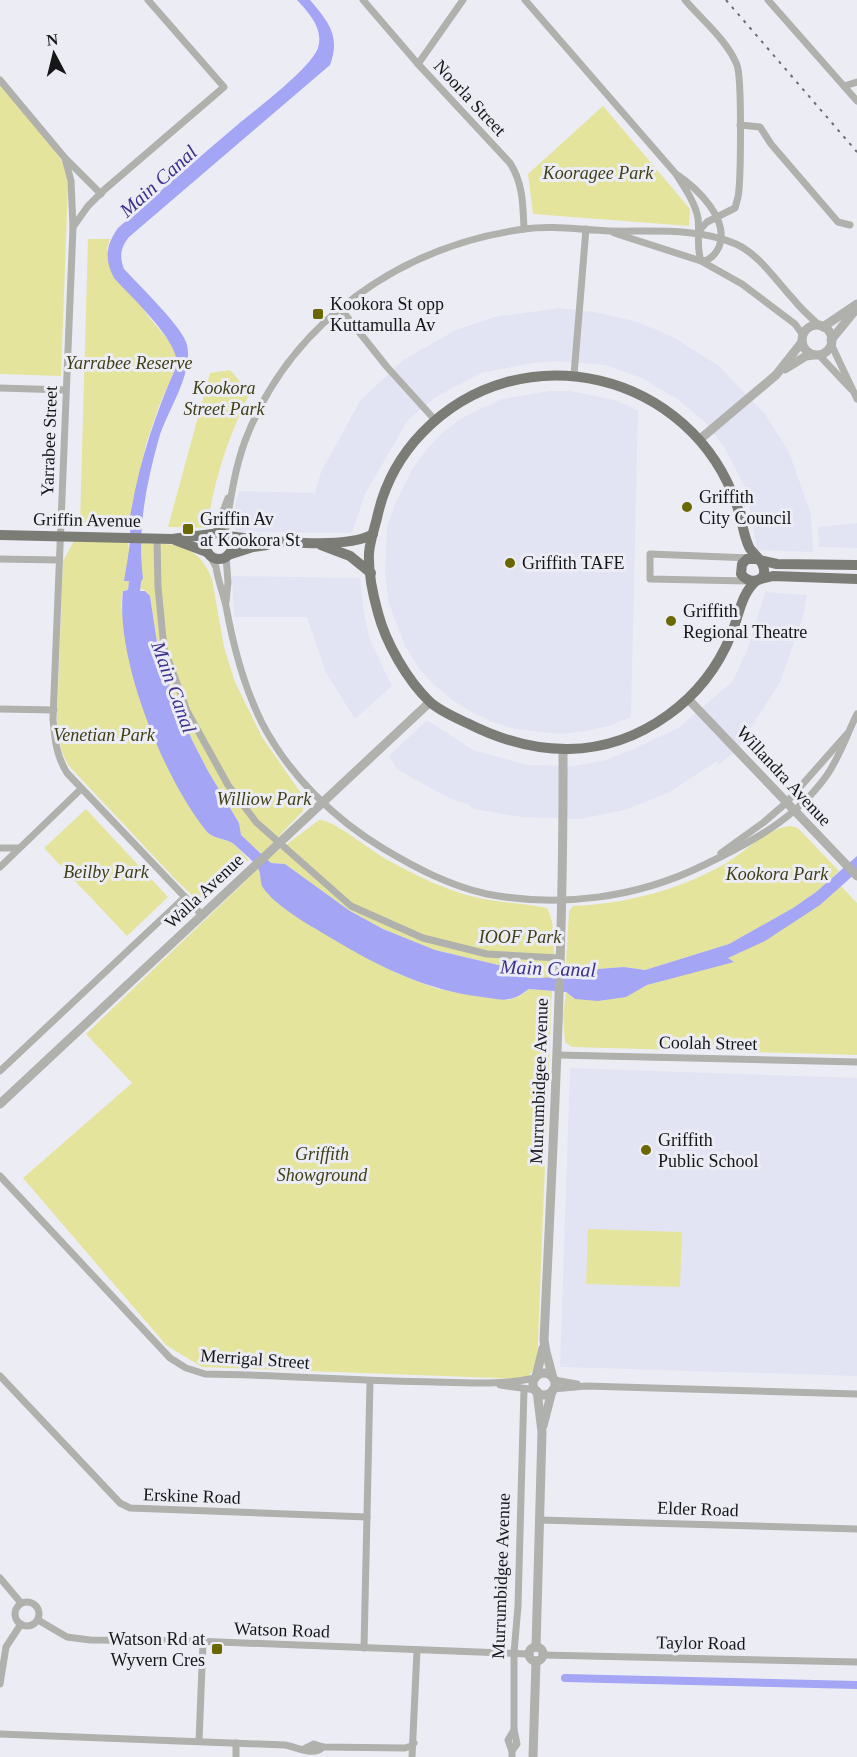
<svg xmlns="http://www.w3.org/2000/svg" width="857" height="1757" font-family="Georgia,serif">
	<style>
		.built { fill: #e3e4f3 }
		.green { fill: #e5e49d }
		.water { fill: #a4a5f5 }
		.lines { fill: none; stroke-linecap: round; stroke-linejoin: round }
		.canal { stroke: #a4a5f5; stroke-width: 8 }
		.minor { stroke: #b0b0ad; stroke-width: 7 }
		.tertiary { stroke: #b0b0ad; stroke-width: 9 }
		.primary { stroke: #7c7c77; stroke-width: 10 }
		.rail { stroke: #6d6d72; stroke-width: 2; stroke-dasharray: 3 6; stroke-linecap: butt }
		.poi-dot { fill: #6b6700; stroke: #ecedf4; stroke-width: 2 }
		.labels { text-anchor: middle; stroke-width: 6; stroke-linejoin: round; paint-order: stroke }
		.street-label { font-size: 18px; fill: #161619; stroke: #ecedf4 }
		.park-label { font-size: 18px; font-style: italic; fill: #403e17; stroke: #ecedf4 }
		.poi-label { font-size: 18px; fill: #161619; stroke: #ecedf4; text-anchor: start }
		.water-label { font-size: 20px; font-style: italic; fill: #3c308c; stroke: #ecedf4 }
	</style>
	<rect width="100%" height="100%" fill="#ecedf4"/>
	<g class="built">
		<path d="M559,308L595,312L638,322L673,337L719,366L765,414L789,452L811,514L813,552L757,550L746,489L724,447L704,421L677,399L642,378L605,365L556,361L533,363L481,373L436,397L408,420L365,494L352,533L236,532L231,520L239,491L315,493L321,472L360,401L403,360L456,330L494,317Z"/>
		<path d="M549,391H570L596,396L618,401L638,411L631,717L609,726L586,731L560,734L515,729L493,722L471,712L451,699L433,684L418,667L405,646L389,604L385,573L387,527L395,504L413,468L427,449L442,433L460,419L482,408L502,399Z"/>
		<path d="M857,523V548L819,547L818,527Z"/>
		<path d="M232,576L360,578L364,613L370,640L392,686L355,719L326,673L307,617H234Z"/>
		<path d="M765,592L807,595L803,617L780,682L737,750L717,766L719,760L668,793L625,810L580,819L521,817L473,809L468,804L453,800L414,779L396,768L389,756L427,720L473,750L527,765L574,766L606,760L635,748L678,728L732,682L748,648Z"/>
		<path d="M570,1068L857,1078V1376L560,1367Z"/>
	</g>
	<g class="green">
		<path d="M0,85L52,146L63,163L68,185L61,376L0,374Z"/>
		<path d="M603,106L690,209L689,226L533,214L528,174Z"/>
		<path d="M88,239H110L107,249L148,316L171,343L177,358V365L159,406L146,444L129,526L80,524Z"/>
		<path d="M230,370L250,393C228,437 214,480 207,528L168,527L210,373Z"/>
		<path d="M74,541H128L130,562L124,581H129L128,590H123L121,607L155,741L190,807L207,832L212,836L233,843L249,860L204,898H195L176,880L69,766C59,750 58,735 57,717L63,561Z"/>
		<path d="M141,543C175,544 198,543 212,579L224,647L235,682L262,737L305,799L303,811L262,854L240,835L239,823L208,771L192,740L166,677L158,649L150,596L144,590L139,589Z"/>
		<path d="M86,809L168,897L127,936L44,848Z"/>
		<path d="M319,820C333,819 371,851 386,859C415,875 446,891 479,898C501,903 525,903 547,908C557,926 554,958 552,978H528L515,969L435,950L383,929L350,911L285,864L271,863L267,859Z"/>
		<path d="M790,826L798,828L839,871L816,892L793,908L729,944L645,970L624,967L584,970L565,978L569,911L573,906C625,904 678,890 723,865C743,854 767,828 790,826Z"/>
		<path d="M258,869L396,973L438,989L508,1000L520,996L529,989L552,991L537,1365L526,1379L202,1367L166,1345L23,1178L132,1083L86,1034Z"/>
		<path d="M841,886L857,903V1055L572,1047L565,1042L563,1016L566,992L575,999L625,997L647,985L733,961L727,958C768,939 807,916 841,886Z"/>
		<path d="M588,1229L682,1232L680,1287L586,1284Z"/>
	</g>
	<path class="water" d="M297,0H310C328,21 341,36 330,65L129,237C121,247 119,256 124,269C138,284 181,326 186,342C196,370 167,411 159,438C146,484 137,530 143,578L141,582L140,591H145L150,596L158,649L166,677L192,740L208,771L239,823L241,835L271,863L285,864L350,911L383,929L435,950L515,969L528,978L568,977L584,970L624,967L645,970L729,944L793,908L816,892L857,856V872L820,905L765,941L728,958L734,962L647,985L626,997L598,1001L575,999L566,992L529,989C523,993 517,998 509,999C501,1001 491,998 482,997C426,990 379,967 331,938C311,926 291,915 274,900C270,896 264,890 262,886C260,880 261,873 258,868C253,860 242,852 235,845C228,838 215,840 207,832C164,779 115,659 123,591L128,590L129,581H124C126,568 129,554 130,540C131,532 129,524 130,517C139,463 155,414 177,365C179,340 130,296 114,278C104,259 106,245 118,228C157,194 196,160 236,126C254,111 311,68 318,48C324,29 309,13 297,0Z"/>
	<g class="lines">
		<path class="canal" d="M565,1678L857,1685"/>
		<g class="minor">
			<path d="M363,0L418,64L510,163C523,183 523,205 524,229"/>
			<path d="M525,0L676,174C684,187 695,202 698,218C700,233 696,246 701,261C710,261 715,255 719,247C730,219 697,188 676,174"/>
			<path d="M685,0C702,20 727,40 737,65C742,78 741,181 738,197L735,208L707,222L697,233"/>
			<path d="M768,0L857,101"/>
			<path d="M418,64L463,0"/>
			<path d="M0,80L65,158L71,181L73,227L53,719C55,740 56,755 67,773L202,915"/>
			<path d="M844,86L857,82"/>
			<path d="M740,125L760,127L771,144L838,222L850,225"/>
			<path d="M67,160L101,194"/>
			<path d="M73,227L88,206L104,190L224,87L148,0"/>
			<path d="M614,233L701,261L742,284L795,324L803,335"/>
			<path d="M340,308L387,367L435,420"/>
			<path d="M831,344L857,399"/>
			<path d="M819,355L851,389"/>
			<path d="M574,375L586,229"/>
			<path d="M0,388L65,390"/>
			<path d="M215,533L228,498"/>
			<path d="M225,534C230,503 234,471 245,441C290,322 401,246 524,229C553,225 581,230 610,231C651,232 697,227 736,244C760,255 776,281 794,300C802,310 811,318 820,326"/>
			<path d="M157,539L158,587L164,648L187,711L228,785L256,822L351,906L423,938L487,954L559,958"/>
			<path d="M210,556L216,567C218,581 223,593 226,606C233,645 244,687 262,723C289,775 334,819 384,849C416,868 450,886 487,894C560,908 637,898 704,865C750,843 797,818 827,775C840,756 847,734 857,714"/>
			<path d="M0,559L59,560"/>
			<path d="M747,581L650,579V554L750,558"/>
			<path d="M226,602L228,582L226,557"/>
			<path d="M0,709L54,710"/>
			<path d="M0,848H19"/>
			<path d="M721,853L764,822L786,803L846,735"/>
			<path d="M0,867L81,789"/>
			<path d="M558,1055L857,1062"/>
			<path d="M0,1071L185,897"/>
			<path d="M0,1176L170,1358L186,1368L205,1374C282,1375 358,1381 435,1382C468,1383 503,1385 535,1378"/>
			<path d="M0,1376L120,1503L130,1508L367,1517"/>
			<path d="M554,1380L577,1384"/>
			<path d="M500,1385L536,1390"/>
			<path d="M553,1389L586,1386L857,1394"/>
			<path d="M539,1520L857,1529"/>
			<path d="M0,1578L21,1603"/>
			<circle cx="27" cy="1614" r="12"/>
			<path d="M38,1620L67,1637L90,1640L194,1641L529,1654"/>
			<path d="M364,1648L370,1382"/>
			<path d="M543,1655L857,1662"/>
			<path d="M0,1684L6,1647L21,1624"/>
			<path d="M0,1734L285,1745C297,1747 314,1757 323,1747"/>
			<path d="M199,1741L203,1642"/>
			<path d="M304,1749L314,1744L323,1747L405,1748L411,1746L414,1743"/>
			<path d="M512,1751L517,1744L514,1730V1653L518,1606L524,1389"/>
			<path d="M236,1757V1743"/>
			<path d="M412,1757L417,1650"/>
			<path d="M512,1757V1751L508,1740L514,1730"/>
		</g>
		<g class="tertiary">
			<circle cx="817" cy="340" r="15"/>
			<path d="M823,327L857,304"/>
			<path d="M831,340L857,308"/>
			<path d="M785,369L806,356L814,355"/>
			<path d="M699,440L776,375L802,342"/>
			<path d="M688,699L857,876"/>
			<path d="M0,1104L430,702"/>
			<circle cx="544" cy="1384" r="11"/>
			<path d="M536,1377L543,1348"/>
			<path d="M553,1378L546,1352L544,1340C553,1144 564,947 563,751"/>
			<path d="M543,1426L552,1391"/>
			<circle cx="536" cy="1654" r="7"/>
			<path d="M536,1647L542,1432L537,1391"/>
			<path d="M533,1757L536,1661"/>
		</g>
		<g class="primary">
			<circle cx="219" cy="546" r="13"/>
			<path d="M0,535L172,539L212,534"/>
			<path d="M228,536C261,540 345,551 373,534"/>
			<path d="M175,540L207,552"/>
			<path d="M321,545L350,556L371,573"/>
			<path d="M228,555L253,547L267,545"/>
			<path d="M759,560L777,564L857,565"/>
			<path d="M760,579L773,576L857,579"/>
			<path d="M756,581C740,595 739,617 731,635C718,667 696,695 668,715C604,761 534,757 467,723C454,717 440,711 430,702C407,680 386,643 378,613C373,595 368,573 369,553C370,541 374,530 377,518C384,485 399,457 422,433C521,330 692,372 737,506C742,519 743,534 749,547C753,554 761,559 763,566C769,581 750,586 741,574L742,564L747,559H758"/>
		</g>
		<path class="rail" d="M726,0L857,152"/>
	</g>
	<g class="poi-dot">
		<rect x="312" y="308" width="12" height="12" rx="3"/>
		<circle cx="687" cy="507" r="6"/>
		<rect x="182" y="523" width="12" height="12" rx="3"/>
		<circle cx="510" cy="563" r="6"/>
		<circle cx="671" cy="621" r="6"/>
		<circle cx="646" cy="1150" r="6"/>
		<rect x="211" y="1643" width="12" height="12" rx="3"/>
	</g>
	<g class="labels">
		<g class="street-label">
			<text transform="translate(470 98) rotate(47)" y="6">Noorla Street</text>
			<text transform="translate(49 441) rotate(-88)" y="6">Yarrabee Street</text>
			<text transform="translate(87 520) rotate(1)" y="6">Griffin Avenue</text>
			<text transform="translate(784 776) rotate(47)" y="6">Willandra Avenue</text>
			<text transform="translate(204 891) rotate(-43)" y="6">Walla Avenue</text>
			<text transform="translate(708 1043) rotate(1)" y="6">Coolah Street</text>
			<text transform="translate(539 1081) rotate(-88)" y="6">Murrumbidgee Avenue</text>
			<text transform="translate(255 1359) rotate(4)" y="6">Merrigal Street</text>
			<text transform="translate(192 1496) rotate(2)" y="6">Erskine Road</text>
			<text transform="translate(698 1509) rotate(2)" y="6">Elder Road</text>
			<text transform="translate(501 1576) rotate(-88)" y="6">Murrumbidgee Avenue</text>
			<text transform="translate(282 1630) rotate(2)" y="6">Watson Road</text>
			<text transform="translate(701 1643) rotate(1)" y="6">Taylor Road</text>
		</g>
		<g class="park-label">
			<text x="598" y="179">Kooragee Park</text>
			<text x="129" y="369">Yarrabee Reserve</text>
			<text x="224" y="394">Kookora<tspan x="224" dy="21">Street Park</tspan></text>
			<text x="104" y="741">Venetian Park</text>
			<text x="264" y="805">Williow Park</text>
			<text x="106" y="878">Beilby Park</text>
			<text x="777" y="880">Kookora Park</text>
			<text x="520" y="943">IOOF Park</text>
			<text x="322" y="1160">Griffith<tspan x="322" dy="21">Showground</tspan></text>
		</g>
		<g class="poi-label">
			<text x="330" y="310">Kookora St opp<tspan x="330" dy="21">Kuttamulla Av</tspan></text>
			<text x="699" y="503">Griffith<tspan x="699" dy="21">City Council</tspan></text>
			<text x="200" y="525">Griffin Av<tspan x="200" dy="21">at Kookora St</tspan></text>
			<text x="522" y="569">Griffith TAFE</text>
			<text x="683" y="617">Griffith<tspan x="683" dy="21">Regional Theatre</tspan></text>
			<text x="658" y="1146">Griffith<tspan x="658" dy="21">Public School</tspan></text>
			<text x="205" y="1645" text-anchor="end">Watson Rd at<tspan x="205" dy="21">Wyvern Cres</tspan></text>
		</g>
		<g class="water-label">
			<text transform="translate(158 181) rotate(-42)" y="7">Main Canal</text>
			<text transform="translate(174 687) rotate(70)" y="7">Main Canal</text>
			<text transform="translate(548 968) rotate(2)" y="7">Main Canal</text>
		</g>
	</g>
	<g transform="translate(54 54) rotate(353)" stroke="#ecedf4" stroke-width="4.5" paint-order="stroke">
	<path d="M0-4.5L10 22L0 15L-10 22Z" fill="#161619"/>
	<text y="-9" font-size="16" font-weight="bold" text-anchor="middle" fill="#161619">N</text>
	</g>
</svg>
